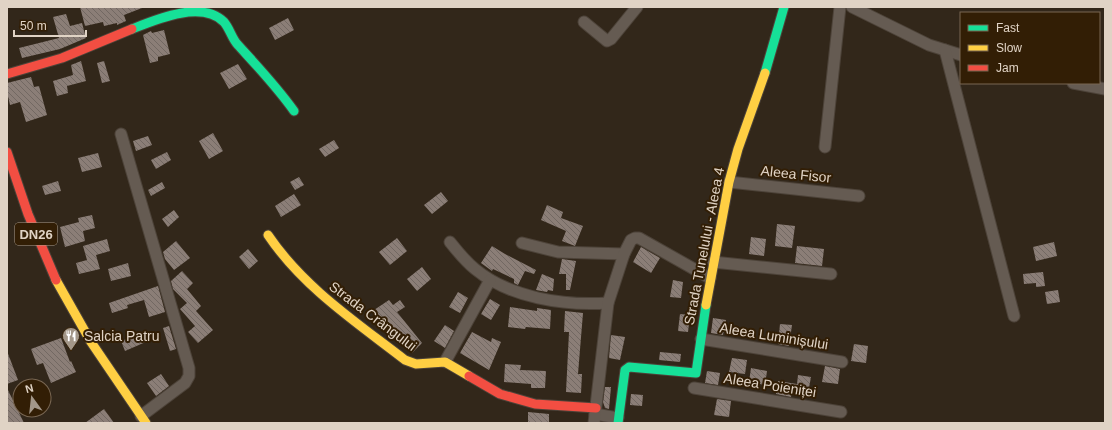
<svg xmlns="http://www.w3.org/2000/svg" width="1112" height="430" font-family="Helvetica,sans-serif">
	<style>
		.building { fill: url(#building-back-hatch) }
		.lines { fill: none; stroke-linecap: round; stroke-linejoin: round }
		.street-casing { stroke: #4d4339; stroke-width: 13 }
		.fast-casing { stroke: #4d4339; stroke-width: 11 }
		.slow-casing { stroke: #4d4339; stroke-width: 11 }
		.jam-casing { stroke: #4d4339; stroke-width: 11 }
		.street { stroke: #655b52; stroke-width: 11 }
		.fast { stroke: #16e098; stroke-width: 9 }
		.slow { stroke: #ffcf43; stroke-width: 9 }
		.jam { stroke: #f24e42; stroke-width: 9 }
		.labels { text-anchor: middle; stroke-width: 4; stroke-linejoin: round; paint-order: stroke }
		.shield { fill: #321e05; stroke: #ac9d8b; stroke-width: 1 }
		.shield-label { font-size: 13px; font-weight: bold; fill: #e0d3c5 }
		.street-label { font-size: 14px; fill: #e0d3c5; stroke: #321e05 }
		.poi-label { font-size: 14px; fill: #e0d3c5; stroke: #321e05; text-anchor: start }
	</style>
	<defs>
		<pattern id="building-back-hatch" width="6" height="6" patternUnits="userSpaceOnUse"><rect width="6" height="6" fill="#8b7e77"/><path d="M-1 5l2 2M0 0l6 6M5-1l2 2" fill="none" stroke="#726862"/></pattern>
	</defs>
	<rect width="100%" height="100%" fill="#32271a"/>
	<g class="building">
		<path d="M80,7H142V8L124,15L126,21L117,25V23L104,26L103,22L85,26Z"/>
		<path d="M66,14L70,26L82,23L86,38L60,49L22,58L19,48L59,38L53,17Z"/>
		<path d="M288,18L294,30L275,40L269,28Z"/>
		<path d="M164,30L170,54L158,57V61L150,63L143,35L151,31L152,33Z"/>
		<path d="M81,61L86,81L67,86L68,93L57,96L53,81L73,75L71,65Z"/>
		<path d="M104,61L110,81L102,83L97,63Z"/>
		<path d="M238,64L247,79L229,89L220,73Z"/>
		<path d="M31,77L34,87L39,86L47,115L26,122L20,102L10,105L7,92V83Z"/>
		<path d="M213,133L223,151L209,159L199,141Z"/>
		<path d="M148,136L152,145L136,151L133,141Z"/>
		<path d="M334,140L339,148L325,157L319,149Z"/>
		<path d="M167,152L171,160L156,169L151,160Z"/>
		<path d="M98,153L102,167L82,172L78,158Z"/>
		<path d="M299,177L304,185L295,190L290,182Z"/>
		<path d="M58,181L61,191L45,195L42,186Z"/>
		<path d="M162,182L165,188L151,196L148,190Z"/>
		<path d="M441,192L448,201L432,214L424,205Z"/>
		<path d="M294,194L301,205L281,217L275,206Z"/>
		<path d="M547,205L563,212L561,218L583,226L575,246L562,241L566,231L541,220Z"/>
		<path d="M174,210L179,217L168,227L162,219Z"/>
		<path d="M92,215L95,228L83,231L85,241L65,247L60,227L79,222L78,218Z"/>
		<path d="M777,224L795,226L792,248L775,246Z"/>
		<path d="M751,237L766,239L764,256L749,254Z"/>
		<path d="M397,238L407,251L390,265L379,252Z"/>
		<path d="M107,239L110,251L96,255L100,269L79,274L76,263L87,260L83,246Z"/>
		<path d="M176,241L190,258L174,270L165,259L163,252Z"/>
		<path d="M1054,242L1057,256L1036,261L1033,247Z"/>
		<path d="M492,246L505,254L536,270L534,274L525,271L518,285L514,283V279L493,269L492,271L481,263Z"/>
		<path d="M797,246L824,249L822,266L795,263Z"/>
		<path d="M641,247L660,258L651,273L633,262Z"/>
		<path d="M248,249L258,261L249,269L239,257Z"/>
		<path d="M562,259L576,261L570,290H566V274H559Z"/>
		<path d="M128,263L131,276L111,281L108,269Z"/>
		<path d="M422,267L431,279L417,291L407,279Z"/>
		<path d="M182,271L193,283L187,289L201,306L196,311L213,330L198,343L188,332L195,326L180,309L187,303L173,289L171,281Z"/>
		<path d="M1043,272L1045,286L1036,287V283L1024,284L1023,274Z"/>
		<path d="M542,274L554,279L553,291L548,290L547,292L536,290Z"/>
		<path d="M673,280L683,282L681,298L670,297Z"/>
		<path d="M158,286L165,312L149,317L144,300L127,305L128,308L112,313L109,303Z"/>
		<path d="M1058,290L1060,302L1047,304L1045,292Z"/>
		<path d="M458,292L468,298L460,313L449,307Z"/>
		<path d="M490,299L500,305L491,320L481,314Z"/>
		<path d="M389,300L393,305L400,300L405,307L397,312L422,343L412,353L405,347L406,346L385,321L383,322L374,310Z"/>
		<path d="M510,307L537,311V308L551,310L550,329L526,327L525,329L508,327Z"/>
		<path d="M565,311L583,313L578,374H582L581,393L566,392L569,332H564Z"/>
		<path d="M680,314L690,315L688,332L678,331Z"/>
		<path d="M713,318L726,320L723,335L711,333Z"/>
		<path d="M780,324L792,325L789,346L778,344Z"/>
		<path d="M445,325L454,331L445,348L434,341Z"/>
		<path d="M169,326L176,349L170,351L163,328Z"/>
		<path d="M472,332L491,342L492,338L501,342L489,370L460,353Z"/>
		<path d="M144,333L148,341L125,351L121,341Z"/>
		<path d="M611,335L625,337L620,360L609,358Z"/>
		<path d="M61,338L70,362L71,361L76,372L51,383L43,363L37,365L31,349Z"/>
		<path d="M854,344L868,346L866,363L851,361Z"/>
		<path d="M7,351L18,380L7,384Z"/>
		<path d="M660,352L681,354L680,362L659,360Z"/>
		<path d="M732,358L747,360L745,374L729,372Z"/>
		<path d="M505,364L521,365L520,370L546,371L545,388H531V384L504,382Z"/>
		<path d="M825,366L840,369L838,384L822,382Z"/>
		<path d="M751,368L767,371L765,385L749,382Z"/>
		<path d="M707,371L720,373L718,385L705,383Z"/>
		<path d="M161,374L169,386L156,396L147,383Z"/>
		<path d="M798,375L811,377L808,393L792,391L791,397L776,394L778,381L797,384Z"/>
		<path d="M605,387H611L609,409L605,408L603,402Z"/>
		<path d="M7,388L24,423H7Z"/>
		<path d="M631,394L643,395L642,406L630,405Z"/>
		<path d="M717,399L731,401L729,417L714,415Z"/>
		<path d="M104,409L114,423H85Z"/>
		<path d="M528,412L549,414V423H528Z"/>
	</g>
	<g class="lines">
		<defs>
			<g id="street">
				<path d="M852,7L929,45L961,55"/>
				<path d="M584,22L607,41L611,39L637,7"/>
				<path d="M945,50L1014,316"/>
				<path d="M1073,83L1105,89"/>
				<path d="M121,134L189,368V376L185,383L141,416"/>
				<path d="M825,147L840,7"/>
				<path d="M729,182L859,196"/>
				<path d="M450,242C458,252 465,261 475,269C510,298 564,306 608,303"/>
				<path d="M522,243L558,252L624,254"/>
				<path d="M713,262L831,274"/>
				<path d="M701,339L842,362"/>
				<path d="M445,362L490,280"/>
				<path d="M694,388L841,412"/>
				<path d="M595,414L618,418"/>
				<path d="M594,423L608,303L624,254L631,240L635,238H639L710,278"/>
			</g>
			<g id="fast">
				<path d="M132,29C157,19 202,0 224,22C230,29 232,39 238,45C258,67 277,87 294,111"/>
				<path d="M765,73L784,7"/>
				<path d="M618,423L625,370L629,367L696,373L706,305"/>
			</g>
			<g id="slow">
				<path d="M268,235C303,287 356,322 405,360L416,364L445,362L469,376"/>
				<path d="M56,280L91,342L146,423"/>
				<path d="M706,305L729,182L738,149L765,73"/>
			</g>
			<g id="jam">
				<path d="M7,74L62,58L132,29"/>
				<path d="M7,152L28,214L56,280"/>
				<path d="M469,376L500,394L535,404L596,408"/>
			</g>
		</defs>
		<use href="#street" class="street-casing"/>
		<use href="#fast" class="fast-casing"/>
		<use href="#slow" class="slow-casing"/>
		<use href="#jam" class="jam-casing"/>
		<use href="#street" class="street"/>
		<use href="#fast" class="fast"/>
		<use href="#slow" class="slow"/>
		<use href="#jam" class="jam"/>
	</g>
	<defs>
		<symbol id="restaurant-pin" viewBox="-11 -11 22 30"><path d="M0 17L-7.5 6A9.5 9.5 0 1 1 7.5 6Z" fill="#a39789" stroke="#321e05"/><path d="M-5-6h1v4h1v-4h1v4h1v-4h1v5L-1.5 .5V6h-2V.5L-5-1ZM5-6V6H3V1.5H1.5Q1.5-4 5-6Z" fill="#fff"/></symbol>
	</defs>
	<g fill-rule="evenodd">
		<use href="#restaurant-pin" x="61" y="326" width="20" height="27"/>
	</g>
	<g class="labels">
		<rect class="shield" x="15" y="223" width="42" height="22" rx="3"/>
		<g class="shield-label">
			<text x="36" y="239">DN26</text>
		</g>
		<g class="street-label">
			<text transform="translate(796 174) rotate(6)" y="5">Aleea Fisor</text>
			<text transform="translate(704 246) rotate(-79)" y="5">Strada Tunelului - Aleea 4</text>
			<text transform="translate(373 316) rotate(37)" y="5">Strada Crângului</text>
			<text transform="translate(774 336) rotate(9)" y="5">Aleea Luminișului</text>
			<text transform="translate(770 385) rotate(9)" y="5">Aleea Poieniței</text>
		</g>
		<g class="poi-label">
			<text x="84" y="341">Salcia Patru</text>
		</g>
	</g>
	<rect width="1112" height="430" fill="none" stroke="#e0d3c5" stroke-width="16"/>
	<rect x="960" y="12" width="140" height="72" fill="#321e05" stroke="#786652"/>
	<rect x="968" y="25" width="20" height="6" fill="#16e098" stroke="#786652"/>
	<text x="996" y="32" font-size="12" fill="#e0d3c5">Fast</text>
	<rect x="968" y="45" width="20" height="6" fill="#ffcf43" stroke="#786652"/>
	<text x="996" y="52" font-size="12" fill="#e0d3c5">Slow</text>
	<rect x="968" y="65" width="20" height="6" fill="#f24e42" stroke="#786652"/>
	<text x="996" y="72" font-size="12" fill="#e0d3c5">Jam</text>
	<g transform="translate(32 398) rotate(345)"><circle r="19" fill="#321e05" stroke="#786652"/>
	<path d="M0-3L7 15L0 10L-7 15Z" fill="#a39789"/>
	<text y="-6" font-size="11" font-weight="bold" text-anchor="middle" fill="#e0d3c5">N</text>
	</g>
	<path d="M14 30v6h72v-6" fill="none" stroke="#e0d3c5" stroke-width="2"/>
	<text x="20" y="30" font-size="12" fill="#e0d3c5" stroke="#321e05" stroke-width="3" paint-order="stroke">50 m</text>
</svg>
